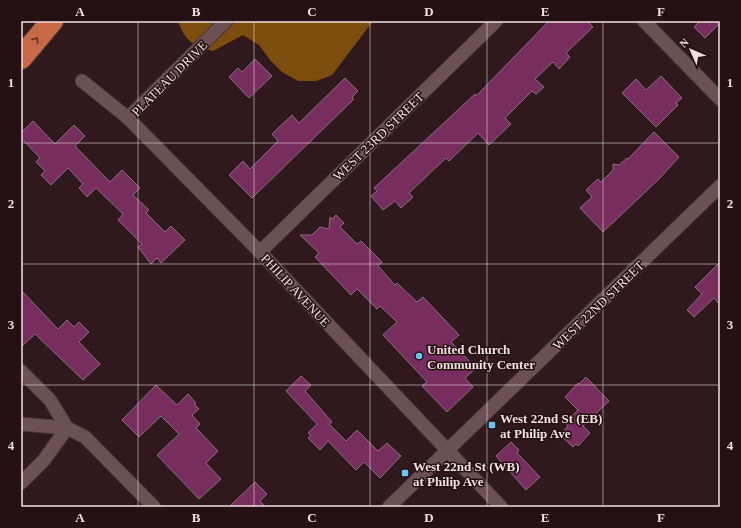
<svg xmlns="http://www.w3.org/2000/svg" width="741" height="528" font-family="'Times New Roman',serif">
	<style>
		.forest { fill: #7c4d0c }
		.building { fill: #772d5d; stroke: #876f7c }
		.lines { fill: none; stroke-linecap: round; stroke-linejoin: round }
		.street-casing { stroke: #463437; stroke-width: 15 }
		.highway-casing { stroke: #463437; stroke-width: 24 }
		.street { stroke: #6c5154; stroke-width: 13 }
		.highway { stroke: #c96946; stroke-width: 22 }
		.oneway { stroke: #673427 }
		.grid { fill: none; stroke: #f0e0e1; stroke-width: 1; stroke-opacity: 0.55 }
		.poi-dot { fill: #67c4ef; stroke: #251013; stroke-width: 1.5 }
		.labels { text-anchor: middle; stroke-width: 3; stroke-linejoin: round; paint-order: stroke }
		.street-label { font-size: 13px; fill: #f0e0e1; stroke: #251013 }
		.poi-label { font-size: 13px; font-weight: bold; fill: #f0e0e1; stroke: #251013; text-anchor: start }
		.neatline { fill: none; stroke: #f0e0e1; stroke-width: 1.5 }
		.grid-label { font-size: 13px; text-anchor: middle; font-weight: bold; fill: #f0e0e1 }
	</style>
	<rect width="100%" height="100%" fill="#2f191c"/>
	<path class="forest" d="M178,21H373L332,75L316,81H298L282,72L270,60L259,45L243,35L213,51C193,46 185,41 178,21Z"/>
	<g class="building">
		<path d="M549,21H587L593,27L566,53L570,57L559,69L553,62L535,79L544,87L536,94L532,91L505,118L511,124L489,145L478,133L449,161L446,158L409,193L413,197L401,208L395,201L383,210L371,196L377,191L374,188L475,94L476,96L480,92Z"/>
		<path d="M700,21H720V23L705,38L694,27Z"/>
		<path d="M255,59L272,76L249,98L229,77L238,68L242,72Z"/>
		<path d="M661,76L682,98L676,103L678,105L656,127L622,93L636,79L646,90Z"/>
		<path d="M345,78L358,91L352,97L354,99L252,198L229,175L243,161L250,169L278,141L272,134L292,115L299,123Z"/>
		<path d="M33,121L55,144L74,125L85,136L75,146L110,182L122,170L140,188L133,195L149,210L146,213L165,232L171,226L185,240L161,263L157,258L151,264L138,247L142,244L118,220L123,214L96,188L87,197L79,188L83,184L68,168L51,185L41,175L45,171L36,162L40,158L21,138V133Z"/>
		<path d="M654,132L679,157L659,179L603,232L580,208L592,197L586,190L598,179L601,182L613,170V164L619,165L627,158L628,159Z"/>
		<path d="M336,215L344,223L340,227L357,244L361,241L382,262L378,266L395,285L397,283L417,302L423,297L459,335L451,342L476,368L465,378L473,387L447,412L422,386L427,382L383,335L397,322L380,306L377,309L357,289L351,295L315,257L319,253L300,235H312L320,227L329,229L330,217L332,219Z"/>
		<path d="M720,262V305L714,298L694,317L687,310L702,294L695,287Z"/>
		<path d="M21,290L58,329L67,320L74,327L79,322L89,332L79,342L100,364L83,380L35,334L21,347Z"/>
		<path d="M301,376L311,385L305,391L332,422L329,424L346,441L357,430L378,451L387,443L401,456L380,478L364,462L356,470L328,441L320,450L308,438L311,435L308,433L317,424L286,391Z"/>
		<path d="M586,377L609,401L583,426L590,433L578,446L576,444L573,447L560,435L568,426L565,423L578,410L565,397L578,383L579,384Z"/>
		<path d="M156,385L177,405L188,394L196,403L194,404L199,409L192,415L200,424L196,428L218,451L206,463L221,479L199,499L157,455L179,434L161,416L139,437L122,420Z"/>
		<path d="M511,442L519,450L517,453L540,477L526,490L496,456Z"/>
		<path d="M255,482L267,494L260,501L266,507H229Z"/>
	</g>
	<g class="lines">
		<defs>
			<g id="street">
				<path d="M644,21L720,99"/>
				<path d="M82,81L128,118L260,252L501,507"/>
				<path d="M128,118L226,21"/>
				<path d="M260,252L496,21"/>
				<path d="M21,371L50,400L67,428"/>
				<path d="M21,424L67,428L85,437L154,507"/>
				<path d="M21,483L44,460L67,428"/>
				<path d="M389,507L720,186"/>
			</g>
			<path id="highway" d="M21,58L52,21"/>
		</defs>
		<use href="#street" class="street-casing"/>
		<use href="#highway" class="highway-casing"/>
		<use href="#street" class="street"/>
		<use href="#highway" class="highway"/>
	</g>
	<defs><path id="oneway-chevron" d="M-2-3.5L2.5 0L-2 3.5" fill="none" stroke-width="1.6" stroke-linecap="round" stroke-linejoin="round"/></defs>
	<use class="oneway" href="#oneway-chevron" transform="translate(36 40) rotate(-51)"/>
	<path class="grid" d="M138,21V507M254,21V507M370,21V507M487,21V507M603,21V507M21,143H720M21,264H720M21,385H720"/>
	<g class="poi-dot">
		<circle cx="419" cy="356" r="4"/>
		<rect x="488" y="421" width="8" height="8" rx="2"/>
		<rect x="401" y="469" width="8" height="8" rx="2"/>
	</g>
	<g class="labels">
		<g class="street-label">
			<text transform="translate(169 78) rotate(-45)" y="5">PLATEAU DRIVE</text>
			<text transform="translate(378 136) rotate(-44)" y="5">WEST 23RD STREET</text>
			<text transform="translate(296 290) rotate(47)" y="5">PHILIP AVENUE</text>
			<text transform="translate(598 305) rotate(-44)" y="5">WEST 22ND STREET</text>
		</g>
		<g class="poi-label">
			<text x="427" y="354">United Church<tspan x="427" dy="15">Community Center</tspan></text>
			<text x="500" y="423">West 22nd St (EB)<tspan x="500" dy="15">at Philip Ave</tspan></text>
			<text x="413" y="471">West 22nd St (WB)<tspan x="413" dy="15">at Philip Ave</tspan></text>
		</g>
	</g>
	<rect width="741" height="528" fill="none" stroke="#251013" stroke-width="44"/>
	<g transform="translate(691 50) rotate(315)" stroke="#251013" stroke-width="3" paint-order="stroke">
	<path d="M0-3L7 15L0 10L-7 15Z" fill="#f0e0e1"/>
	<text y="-6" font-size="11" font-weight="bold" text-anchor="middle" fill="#f0e0e1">N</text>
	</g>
	<rect x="22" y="22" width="697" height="484" class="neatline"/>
	<g class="grid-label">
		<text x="80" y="16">A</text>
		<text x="196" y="16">B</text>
		<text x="312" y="16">C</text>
		<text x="429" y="16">D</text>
		<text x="545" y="16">E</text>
		<text x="661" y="16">F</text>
		<text x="11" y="87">1</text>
		<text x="730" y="87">1</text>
		<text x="11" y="208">2</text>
		<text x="730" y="208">2</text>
		<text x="11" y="329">3</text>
		<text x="730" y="329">3</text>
		<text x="11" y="450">4</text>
		<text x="730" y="450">4</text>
		<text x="80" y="522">A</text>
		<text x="196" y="522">B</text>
		<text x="312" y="522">C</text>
		<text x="429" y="522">D</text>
		<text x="545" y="522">E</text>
		<text x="661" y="522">F</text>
	</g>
</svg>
